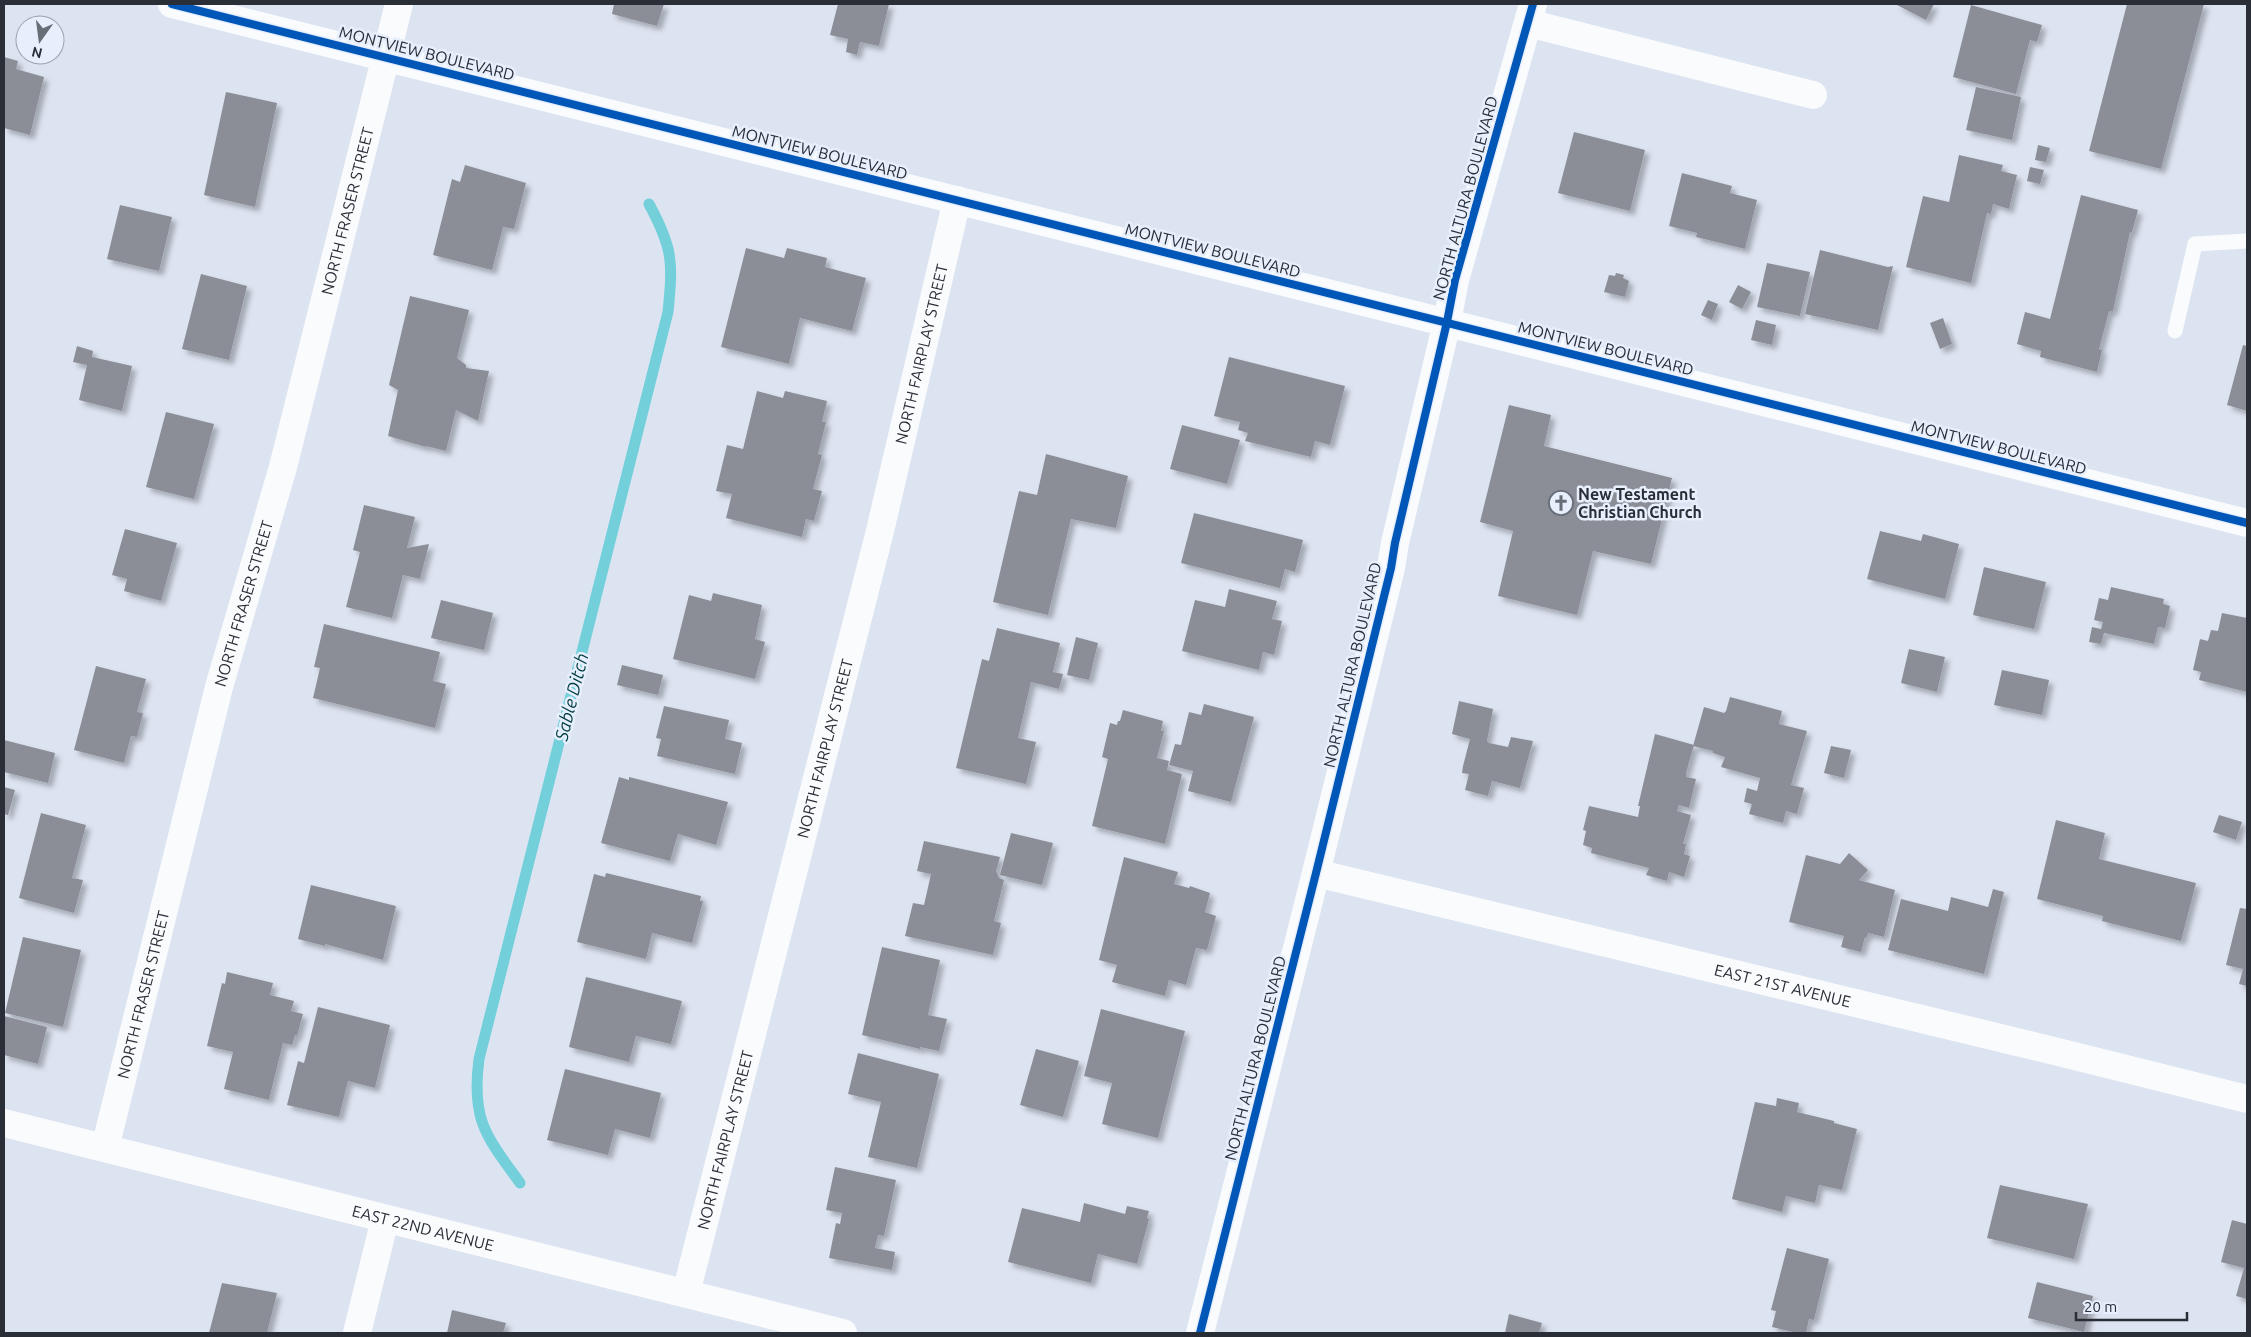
<svg xmlns="http://www.w3.org/2000/svg" width="2251" height="1337" font-family="Ubuntu,sans-serif">
	<style>
		.lines { fill: none; stroke-linecap: round; stroke-linejoin: round }
		.stream { stroke: #73d0db; stroke-width: 11 }
		.building { fill: #8b8e97; filter: url(#shadow) }
		.lane { stroke: #fafbfd; stroke-width: 15 }
		.street { stroke: #fafbfd; stroke-width: 28 }
		.cycleway-casing { stroke: #e7effd; stroke-width: 11 }
		.cycleway { stroke: #0057b8; stroke-width: 8 }
		.labels { text-anchor: middle; stroke-width: 5; stroke-linejoin: round; paint-order: stroke }
		.street-label { font-size: 16px; fill: #292e37; stroke: #e7effd }
		.poi-label { font-size: 16px; font-weight: bold; fill: #292e37; stroke: #e7effd; text-anchor: start }
		.water-label { font-size: 18px; font-style: italic; fill: #003d41; stroke: #e7effd }
	</style>
	<defs>
		<filter id="shadow"><feDropShadow dx="4.5" dy="4.5" stdDeviation="2.5" flood-color="#0004"/></filter>
	</defs>
	<rect width="100%" height="100%" fill="#dde4f1"/>
	<g class="lines">
		<path class="stream" d="M520,1183C486,1136 471,1120 479,1059L668,312C673,262 673,248 649,204"/>
	</g>
	<g class="building">
		<path d="M614,4H664L657,26L612,14Z"/>
		<path d="M838,4H889L879,46L860,42L857,55L846,52L848,39L830,35Z"/>
		<path d="M1895,4H1934L1926,20Z"/>
		<path d="M2127,4H2204L2161,169L2089,151Z"/>
		<path d="M1971,5L2042,25L2037,42L2030,40L2016,94L1953,77Z"/>
		<path d="M4,57L18,61L16,69L44,77L30,135L4,128Z"/>
		<path d="M1976,87L2021,97L2012,140L1966,130Z"/>
		<path d="M226,92L277,103L255,207L204,195Z"/>
		<path d="M1574,132L1645,150L1630,211L1558,193Z"/>
		<path d="M2038,145L2050,148L2046,162L2035,160Z"/>
		<path d="M1959,155L2003,165L2001,171L2017,175L2009,209L1993,204L1991,214L1987,213L1971,283L1906,267L1923,196L1949,202Z"/>
		<path d="M465,165L526,183L514,229L503,227L492,270L433,255L452,179L460,182Z"/>
		<path d="M2030,167L2044,170L2040,184L2027,181Z"/>
		<path d="M1682,173L1732,186L1730,193L1757,200L1745,249L1696,237L1697,233L1669,226Z"/>
		<path d="M2081,195L2138,210L2132,232H2130L2113,311H2109L2099,349L2102,350L2097,372L2040,357L2041,351L2017,344L2025,312L2050,319Z"/>
		<path d="M120,205L172,217L159,271L107,259Z"/>
		<path d="M746,248L784,258L787,248L827,258L825,267L866,278L852,331L800,318L789,364L721,347Z"/>
		<path d="M1820,250L1888,267L1893,266L1878,330L1805,314Z"/>
		<path d="M1767,263L1810,272L1800,316L1757,307Z"/>
		<path d="M1616,273L1624,275L1623,278L1629,281L1625,297L1604,292L1609,275L1615,276Z"/>
		<path d="M201,274L247,286L229,360L182,349Z"/>
		<path d="M1738,285L1751,292L1742,309L1729,302Z"/>
		<path d="M410,296L469,310L457,358L466,365V368L489,371L478,421L456,410L446,451L426,446V447L388,436L398,390L389,385Z"/>
		<path d="M1708,300L1718,304L1712,320L1701,315Z"/>
		<path d="M1943,318L1952,344L1940,349L1930,323Z"/>
		<path d="M1756,320L1776,325L1772,345L1751,340Z"/>
		<path d="M2243,345L2247,346V411L2227,405Z"/>
		<path d="M77,346L93,351L92,357L132,366L122,411L79,400L87,365L73,362Z"/>
		<path d="M1229,357L1345,386L1330,445L1315,441L1311,457L1245,441L1248,433L1238,430L1240,422L1214,416Z"/>
		<path d="M757,391L783,398L785,391L827,401L822,422H826L818,454L822,455L813,489L822,491L814,521L806,519L802,537L726,518L732,494L716,491L727,445L743,449Z"/>
		<path d="M1509,405L1551,415L1544,446L1672,478L1651,564L1593,551L1577,615L1498,596L1513,531L1480,522Z"/>
		<path d="M166,412L214,424L194,499L146,487Z"/>
		<path d="M1182,425L1240,440L1227,484L1170,469Z"/>
		<path d="M1046,454L1128,476L1116,528L1071,519L1048,615L993,602L1019,491L1037,495Z"/>
		<path d="M364,505L415,517L407,548L429,544L420,579L403,575L392,618L346,607L360,552L353,550Z"/>
		<path d="M1194,513L1303,540L1295,572L1285,569L1280,588L1181,563Z"/>
		<path d="M125,529L177,543L161,601L124,591L127,579L112,575Z"/>
		<path d="M1880,531L1921,541L1923,534L1959,544L1945,599L1867,579Z"/>
		<path d="M1984,567L2046,582L2034,629L1973,615Z"/>
		<path d="M2111,587L2164,599L2163,604L2170,606L2165,628L2158,627L2154,644L2104,633L2101,644L2089,642L2092,627L2101,629L2103,622L2094,620L2099,598L2108,600Z"/>
		<path d="M1229,589L1277,601L1272,619L1282,621L1274,655L1263,652L1259,670L1182,651L1195,600L1225,607Z"/>
		<path d="M713,593L762,605L755,639L765,642L755,679L673,659L689,595L711,601Z"/>
		<path d="M441,600L493,613L484,650L431,638Z"/>
		<path d="M2222,613L2247,618V692L2199,680L2201,672L2193,670L2200,639L2208,641L2211,630L2218,631Z"/>
		<path d="M324,624L440,652L433,681L446,684L435,728L313,698L320,668L314,667Z"/>
		<path d="M997,628L1060,643L1053,672L1063,674L1059,689L1031,682L1018,738L1036,742L1026,784L956,768L982,659L989,661Z"/>
		<path d="M1076,637L1098,643L1089,680L1067,675Z"/>
		<path d="M1909,649L1945,657L1937,692L1901,683Z"/>
		<path d="M622,665L663,675L658,695L617,685Z"/>
		<path d="M96,666L146,679L137,712L143,713L137,737L131,736L124,763L74,750Z"/>
		<path d="M2002,670L2049,680L2042,715L1994,705Z"/>
		<path d="M1730,697L1782,711L1779,724L1807,731L1791,785L1804,788L1797,814L1786,811L1783,823L1749,814L1752,804L1744,802L1747,788L1757,791L1760,778L1721,767L1725,757L1713,753V751L1693,746L1704,707L1724,713L1726,711Z"/>
		<path d="M1459,701L1493,709L1487,741L1489,743L1508,747L1511,737L1533,741L1520,788L1492,781L1488,796L1465,790L1469,774L1462,773L1463,766L1470,739L1452,734Z"/>
		<path d="M1204,704L1254,717L1231,802L1188,791L1193,771L1169,765L1175,744L1181,745L1189,712L1201,715Z"/>
		<path d="M664,706L729,720L725,739L742,743L735,774L657,756L661,739L656,738Z"/>
		<path d="M1123,710L1163,721L1161,731H1164L1157,758L1169,761L1167,770L1182,774L1165,844L1092,826L1108,759L1102,757L1110,723L1117,725L1118,721H1120Z"/>
		<path d="M1655,734L1694,745L1686,773V777L1696,779L1689,808L1679,805L1677,811L1691,815L1683,844H1686L1684,854L1690,856L1684,877L1669,872L1667,881L1646,875L1649,868L1591,853L1592,848L1583,845L1586,831L1583,830L1589,806L1638,817L1640,806H1638Z"/>
		<path d="M4,740L55,753L48,783L4,772Z"/>
		<path d="M1831,746L1851,750L1844,778L1824,773Z"/>
		<path d="M619,777L629,780V777L728,802L716,845L678,834L670,861L601,843Z"/>
		<path d="M4,787L15,790L8,815L4,814Z"/>
		<path d="M41,813L86,825L72,878L83,880L74,913L19,898Z"/>
		<path d="M2219,815L2242,822L2236,840L2213,832Z"/>
		<path d="M2056,820L2105,833L2099,859L2196,883L2181,941L2102,921L2103,916L2037,899Z"/>
		<path d="M1011,833L1053,843L1042,885L1000,875Z"/>
		<path d="M924,841L1000,857L996,871L999,878L1004,880L994,921L1001,923L993,955L905,936L913,903L924,905L931,874L917,871Z"/>
		<path d="M1849,853L1868,870L1859,880L1895,890L1884,937L1868,933L1867,937H1865L1861,952L1841,947L1844,936L1789,922L1806,855L1840,864Z"/>
		<path d="M1124,857L1178,872L1174,884L1189,888L1190,886L1210,893L1205,912L1216,916L1207,950L1196,948L1186,985L1169,980L1165,996L1112,982L1117,965L1099,960Z"/>
		<path d="M606,873L701,896L700,901H703L692,943L652,933L646,959L577,942L594,874L605,877Z"/>
		<path d="M311,885L396,906L383,960L325,944V946L298,939Z"/>
		<path d="M1993,889L2004,892L1984,974L1888,950L1901,899L1948,911L1951,897L1988,907Z"/>
		<path d="M2240,908L2247,909V986L2239,984L2243,969L2226,965Z"/>
		<path d="M23,937L81,950L63,1027L5,1013Z"/>
		<path d="M882,947L940,960L928,1015L947,1019L939,1051L920,1047V1049L862,1035Z"/>
		<path d="M227,972L273,983L270,995L294,1001L291,1011L303,1014L297,1036L295,1035L292,1045L283,1043L269,1100L224,1089L233,1052L207,1046L222,983L225,984Z"/>
		<path d="M586,977L682,1001L671,1044L636,1036L629,1062L569,1047Z"/>
		<path d="M318,1007L390,1025L375,1088L348,1081L339,1117L287,1105L298,1061L304,1063Z"/>
		<path d="M1101,1009L1185,1031L1158,1138L1102,1124L1112,1083L1084,1076Z"/>
		<path d="M4,1016L47,1027L38,1064L4,1055Z"/>
		<path d="M1036,1049L1079,1061L1063,1117L1020,1105Z"/>
		<path d="M858,1053L939,1074L917,1168L868,1157L881,1102L848,1094Z"/>
		<path d="M565,1069L661,1093L650,1138L615,1129L608,1155L547,1140Z"/>
		<path d="M1777,1098L1799,1103L1797,1112L1834,1121V1123L1857,1129L1842,1190L1819,1185L1815,1203L1786,1196L1782,1212L1732,1199L1755,1102L1776,1106Z"/>
		<path d="M835,1167L896,1180L884,1236L878,1235L875,1248L895,1252L892,1270L829,1258L836,1223L840,1224L842,1213L826,1210Z"/>
		<path d="M2000,1185L2088,1204L2074,1259L1987,1238Z"/>
		<path d="M1084,1203L1125,1214L1127,1206L1149,1211L1147,1218L1149,1219L1137,1264L1098,1254L1091,1283L1008,1262L1022,1208L1080,1222Z"/>
		<path d="M2232,1220L2247,1224V1299L2236,1296L2244,1268L2221,1262Z"/>
		<path d="M1787,1248L1829,1259L1814,1320L1809,1319L1806,1333H1797L1772,1327L1776,1311L1771,1310Z"/>
		<path d="M2037,1282L2093,1296L2084,1332L2028,1318Z"/>
		<path d="M222,1283L277,1293L267,1333H209Z"/>
		<path d="M452,1310L506,1323L503,1333H447Z"/>
		<path d="M1509,1314L1542,1323L1539,1333H1505Z"/>
	</g>
	<g class="lines">
		<path class="lane" d="M2175,331L2195,244L2247,241"/>
		<g class="street">
			<path d="M172,4L2247,523"/>
			<path d="M1528,23L1813,95"/>
			<path id="s1" d="M1316,873L2042,1048L2247,1099"/>
			<path id="s2" d="M4,1123L843,1333"/>
			<path id="s3" d="M105,1148L219,687L283,467L399,4"/>
			<path id="s4" d="M686,1293L880,531L957,200"/>
			<path d="M357,1333L385,1219"/>
			<path d="M1200,1333L1316,873L1391,568L1395,543L1447,322L1455,280L1533,4"/>
		</g>
		<defs>
			<g id="cycleway">
				<path d="M172,4L2247,523"/>
				<path d="M1200,1333L1316,873L1391,568L1395,543L1447,322L1455,280L1533,4"/>
			</g>
		</defs>
		<use href="#cycleway" class="cycleway-casing"/>
		<use href="#cycleway" class="cycleway"/>
	</g>
	<defs>
		<symbol id="church-ring" viewBox="-11 -11 22 22"><circle r="9.5" fill="#e7effd" stroke="#686e78" stroke-width="1.5"/><path d="M-1.2-6h2.4v3.5h3.3v2.4h-3.3V6h-2.4V-.1h-3.3v-2.4h3.3Z" fill="#686e78"/></symbol>
	</defs>
	<g fill-rule="evenodd">
		<use href="#church-ring" x="1547" y="489" width="28" height="28"/>
	</g>
	<g class="labels">
		<g class="street-label">
			<text transform="translate(427 53) rotate(14)" y="6">MONTVIEW BOULEVARD</text>
			<text transform="translate(820 152) rotate(14)" y="6">MONTVIEW BOULEVARD</text>
			<text transform="translate(1465 198) rotate(-75)" y="6">NORTH ALTURA BOULEVARD</text>
			<text dy="6" stroke="none"><textPath href="#s3" startOffset="968">NORTH FRASER STREET</textPath></text>
			<text transform="translate(1213 250) rotate(14)" y="6">MONTVIEW BOULEVARD</text>
			<text transform="translate(1606 348) rotate(14)" y="6">MONTVIEW BOULEVARD</text>
			<text dy="6" stroke="none"><textPath href="#s4" startOffset="968">NORTH FAIRPLAY STREET</textPath></text>
			<text transform="translate(1999 447) rotate(14)" y="6">MONTVIEW BOULEVARD</text>
			<text dy="6" stroke="none"><textPath href="#s3" startOffset="562">NORTH FRASER STREET</textPath></text>
			<text transform="translate(1352 665) rotate(-77)" y="6">NORTH ALTURA BOULEVARD</text>
			<text dy="6" stroke="none"><textPath href="#s4" startOffset="562">NORTH FAIRPLAY STREET</textPath></text>
			<text dy="6" stroke="none"><textPath href="#s1" startOffset="480">EAST 21ST AVENUE</textPath></text>
			<text dy="6" stroke="none"><textPath href="#s3" startOffset="158">NORTH FRASER STREET</textPath></text>
			<text transform="translate(1255 1058) rotate(-76)" y="6">NORTH ALTURA BOULEVARD</text>
			<text dy="6" stroke="none"><textPath href="#s4" startOffset="158">NORTH FAIRPLAY STREET</textPath></text>
			<text dy="6" stroke="none"><textPath href="#s2" startOffset="432">EAST 22ND AVENUE</textPath></text>
		</g>
		<g class="poi-label">
			<text x="1578" y="500">New Testament<tspan x="1578" dy="18">Christian Church</tspan></text>
		</g>
		<g class="water-label">
			<text transform="translate(572 697) rotate(-76)" y="6">Sable Ditch</text>
		</g>
	</g>
	<rect width="2251" height="1337" fill="none" stroke="#292e37" stroke-width="10"/>
	<g transform="translate(40 40) rotate(194)"><circle r="24" fill="#e7effd" stroke="#9ba2ae"/>
	<path d="M0-4L9 19L0 12L-9 19Z" fill="#686e78"/>
	<text y="-8" font-size="14" font-weight="bold" text-anchor="middle" fill="#292e37">N</text>
	</g>
	<path d="M2076 1312v8h111v-8" fill="none" stroke="#292e37" stroke-width="2.5"/>
	<text x="2084" y="1312" font-size="15" fill="#292e37" stroke="#e7effd" stroke-width="4" paint-order="stroke">20 m</text>
</svg>
